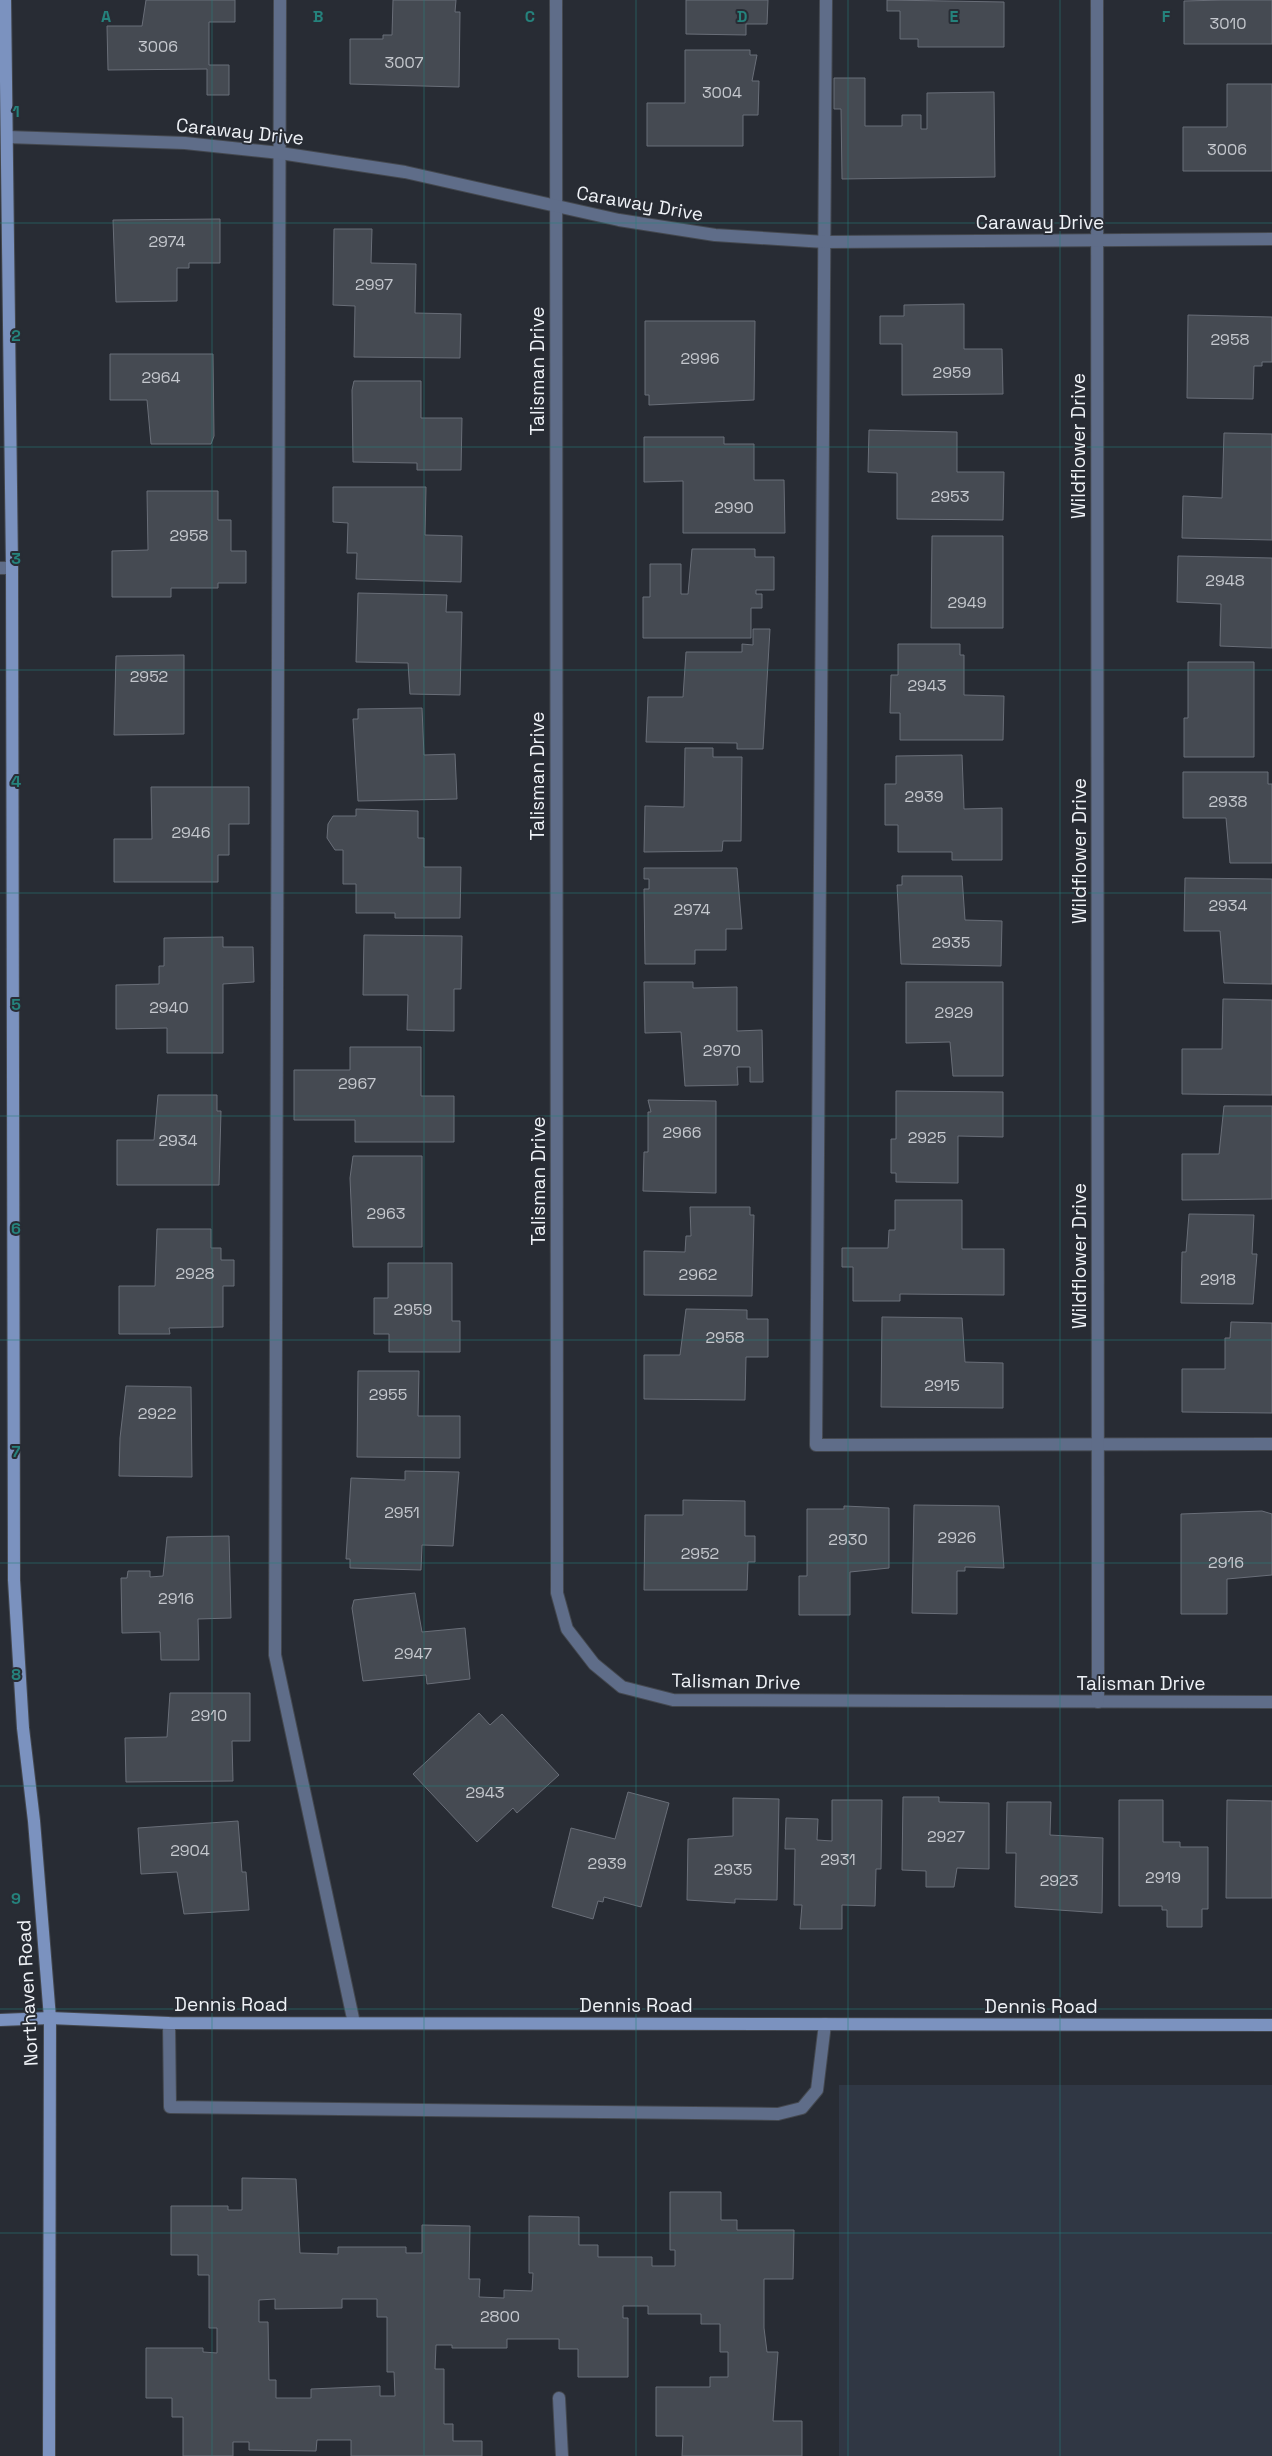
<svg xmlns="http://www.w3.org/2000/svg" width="1272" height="2456" font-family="'Space Grotesk',sans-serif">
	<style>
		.built { fill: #303744 }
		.building { fill: #454a52; stroke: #696e78; fill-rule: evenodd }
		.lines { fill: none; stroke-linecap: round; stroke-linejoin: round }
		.lane-casing { stroke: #44484f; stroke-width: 14 }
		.street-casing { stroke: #44484f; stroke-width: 14 }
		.secondary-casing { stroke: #44484f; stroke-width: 14 }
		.lane { stroke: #5f6d89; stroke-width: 12 }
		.street { stroke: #5f6d89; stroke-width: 12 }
		.secondary { stroke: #7b92bf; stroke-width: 12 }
		.grid { fill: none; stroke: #25827c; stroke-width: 1; stroke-opacity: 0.55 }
		.labels { text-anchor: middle; stroke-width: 4; stroke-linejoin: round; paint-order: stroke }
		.number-label { font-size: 16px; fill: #c4c7cd }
		.street-label { font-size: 19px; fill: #eef1f6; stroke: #282c34 }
		.grid-label { font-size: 16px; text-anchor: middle; font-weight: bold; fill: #25827c; stroke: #282c34; stroke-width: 4; stroke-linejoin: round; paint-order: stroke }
	</style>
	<rect width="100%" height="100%" fill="#282c34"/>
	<rect class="built" x="839" y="2085" width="433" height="371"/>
	<g class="building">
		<path d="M146,0H235V22H209V65H229V95H207V69L108,70L107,26H142Z"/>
		<path d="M393,0H456L455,12H460L459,87L350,84V39H383V35H392Z"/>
		<path d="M686,0H768L767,24H746V35L686,34Z"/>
		<path d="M887,0L1004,2V47H918V39H900V11H887Z"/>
		<path d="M1223,0H1272V44H1184V1Z"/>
		<path d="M685,50H750V55H757L752,81H759L758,115H743V146H647V103H685Z"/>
		<path d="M834,78H865V126H902V115H921V129H927V93L994,92L995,177L842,179L841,109H834Z"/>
		<path d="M1227,84H1272V171H1183V127H1227Z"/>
		<path d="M220,219V263H189V268H177V301L116,302L113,220Z"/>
		<path d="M334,229H372L371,263L416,264L415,313L461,314L460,358L354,357L355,306L333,305Z"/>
		<path d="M964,304V349H1002L1003,394L902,395V344H880V316H904V305Z"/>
		<path d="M1188,315L1272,317V362H1262V366H1254L1253,399L1187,398Z"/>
		<path d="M645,321H755L754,400L649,405V395H645Z"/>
		<path d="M110,354H213L214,436L211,444H151L147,400H110Z"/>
		<path d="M354,381H421V418H462L461,470H417V463L353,462L352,390Z"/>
		<path d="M869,430L957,432V472H1004L1003,520L897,519V473L868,472Z"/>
		<path d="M1224,433L1272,434V540L1182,538L1183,496L1222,498Z"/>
		<path d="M644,437H724V444H754V480H784L785,533H683V481L644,482Z"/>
		<path d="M333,487H426L425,535L462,536L461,582L356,579L357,553H347L348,523L333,522Z"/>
		<path d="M147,491H218V520H231V551H246V583H218V588H171V597H112V551L148,550Z"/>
		<path d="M932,536H1003V628H931Z"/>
		<path d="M692,549H755V557H774V590H756V594H762V608H751V638H643V597H650V564H681V594H688Z"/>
		<path d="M1178,556L1272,558V648L1220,646L1221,604L1177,602Z"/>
		<path d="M358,593L447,595L446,612H462L460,695L410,694L408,663L356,662Z"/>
		<path d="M753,629H770L763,749H737V743L646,742L648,697H683L686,652H742V644L753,645Z"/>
		<path d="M898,644H960V655H964V695L1004,696L1003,740H900V713H890L891,675H898Z"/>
		<path d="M184,655V734L114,735L116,656Z"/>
		<path d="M1188,662H1254V757H1184V718H1188Z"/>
		<path d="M422,708L424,755L455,754L457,799L358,801L353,719H358V709Z"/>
		<path d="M685,748H713V757H742L741,841H723L722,851L644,852L645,806L684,807Z"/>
		<path d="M962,755L964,809L1002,808V860H952V852H898V825H885V784H896V756Z"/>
		<path d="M1183,772H1268V784H1272V863H1230L1226,818H1183Z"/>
		<path d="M151,787H249V824H229V855H218V882H114V839H152Z"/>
		<path d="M356,809L418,811V838H424V867H461L460,918H395V913H356V884H343V850H335L327,838L328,824L333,816H356Z"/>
		<path d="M644,868H737L742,929H726V950H695V964H645L644,889H649V879H644Z"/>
		<path d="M902,876H962L965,920L1002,921L1001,966L901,964L897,885H902Z"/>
		<path d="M1185,878L1272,879V984L1224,983L1220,931H1184Z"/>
		<path d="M364,935L462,936L461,989H454V1031L407,1030L408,995H363Z"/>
		<path d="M223,937V947H253L254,982L223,984V1053H167V1028L116,1029V985L159,984V966H164V938Z"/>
		<path d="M644,982H693V988L737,987V1031L762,1030L763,1082H750V1067H737L738,1085L685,1086L681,1032L645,1033Z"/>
		<path d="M906,982H1003V1076H953L950,1042L906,1043Z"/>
		<path d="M1223,999L1272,1000V1095L1182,1094V1049H1222Z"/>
		<path d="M350,1047H421V1096H454V1142H355V1120H294V1070H350Z"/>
		<path d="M896,1091L1003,1092V1137L958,1136V1183L896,1182V1173H891V1139H896Z"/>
		<path d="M158,1095H217V1111H221L219,1185H117V1140H154Z"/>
		<path d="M648,1100L716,1101V1193L643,1191L644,1152H648V1112H651Z"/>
		<path d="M1224,1106H1272V1199L1182,1200V1154H1219Z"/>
		<path d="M353,1156H422V1247H353L350,1178Z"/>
		<path d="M895,1200H962V1249H1004V1295L900,1294V1301H853V1267H842V1248H888L889,1230H895Z"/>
		<path d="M690,1207H750V1215H754L752,1296L644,1295V1251L685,1252L686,1236H691Z"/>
		<path d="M1189,1214L1254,1215L1252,1254H1257L1253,1304L1181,1303L1182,1252H1186Z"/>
		<path d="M157,1229H211V1248H221V1260H234V1286H223V1327L169,1328L170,1334H119V1286H155Z"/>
		<path d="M388,1263H452V1321H460V1352H389V1334H374V1298H388Z"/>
		<path d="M686,1309L747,1310V1319H768V1357H746L745,1400L644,1399V1355H680Z"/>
		<path d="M882,1317L962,1318L965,1362L1003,1363V1408L881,1407Z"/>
		<path d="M1231,1322L1272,1323V1413L1182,1412V1369H1225V1338H1230Z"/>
		<path d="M358,1371H419L418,1416H460V1458L357,1457Z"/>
		<path d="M126,1386L191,1387L192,1477L119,1476L120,1438Z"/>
		<path d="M405,1471L459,1472L453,1546L422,1545L421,1570L350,1568V1559H346L351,1478L405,1480Z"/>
		<path d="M683,1500L745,1501V1536H755V1562H748L747,1590H644L645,1515H683Z"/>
		<path d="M914,1505L999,1506L1004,1568L965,1567V1571H957V1614L912,1613Z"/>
		<path d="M844,1506L889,1508V1568L850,1572V1615H799V1576H807V1509H844Z"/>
		<path d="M1262,1511L1272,1514V1575L1227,1579V1614H1181V1514Z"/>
		<path d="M229,1536L231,1618L198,1619L199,1660H161L160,1632L122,1633L121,1578H127L128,1571H150V1577L163,1576L167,1537Z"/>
		<path d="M415,1593L422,1632L465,1628L470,1679L427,1684L426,1675L363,1681L352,1608L354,1600Z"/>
		<path d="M170,1693H250V1741H232L233,1781L126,1782L125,1738L167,1737Z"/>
		<path d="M479,1713L490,1725L502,1714L559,1775L517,1813L513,1808L477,1842L413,1774Z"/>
		<path d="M628,1792L669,1803L641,1907L604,1897L603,1902L598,1901L593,1919L552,1907L571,1828L615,1839Z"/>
		<path d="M903,1797H939V1802L989,1803V1869L957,1868L954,1887H926V1871L902,1870Z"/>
		<path d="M733,1798L779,1799L777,1900L735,1899V1903L687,1900L688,1839L733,1836Z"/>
		<path d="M832,1800H882L881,1869H876L875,1906L842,1905V1929H800L802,1905H794L795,1849H785L786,1818L818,1819L817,1840L832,1841Z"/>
		<path d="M1119,1800H1163V1842H1180V1847H1208V1909H1202V1927H1167V1910H1162V1906H1119Z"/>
		<path d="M1227,1800L1272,1801V1898H1226Z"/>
		<path d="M1007,1802H1051L1050,1835L1103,1838L1102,1913L1015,1907L1016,1853H1006Z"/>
		<path d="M238,1821L242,1872H246L249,1910L184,1914L177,1872L141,1874L138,1828Z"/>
		<path d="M242,2178L296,2179L300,2253L338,2254V2247H406V2253H422V2225L470,2226L469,2279H480L479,2297L504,2298V2290L532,2291L533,2273H529V2216L579,2217V2245H598V2257H652V2266H675V2250H670V2192H721V2220H737V2230H794L793,2279H764V2328L767,2352H778L773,2421H802V2456H682L683,2436H656V2387H710V2377H728V2352H720V2324H701V2314H648V2306H623V2318H628V2377H578V2349H559V2339H507V2348H452V2345H436L435,2369H444V2424H453V2441H482V2456H351V2440H317L316,2451L249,2450V2442H233V2456H183V2417H172V2398H146V2348H203V2352L217,2353V2328H209V2275H198V2255H171V2206H228V2210H242ZM275,2299V2309L342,2308V2299H377V2317H387V2372H394L395,2396H380V2386L311,2389V2398H276V2380H269L268,2322H259V2300Z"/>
	</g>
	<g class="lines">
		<defs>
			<g id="lane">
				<path d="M280,0L275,1655L354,2023"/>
				<path d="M826,0L816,1445L1272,1444"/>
				<path d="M0,568H12"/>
				<path d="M169,2023L170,2107L778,2114L802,2108L817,2090L825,2024"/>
				<path d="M559,2398L562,2456"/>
			</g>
			<g id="street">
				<path d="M556,0L557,1593L567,1629L594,1664L622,1687L673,1700L1272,1702"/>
				<path d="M1097,0L1098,1702"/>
				<path d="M7,137L185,143L280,153L405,172L619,220L715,235L825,242L1272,239"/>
			</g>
			<g id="secondary">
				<path d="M5,0L12,568L14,1580L23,1728L34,1821L50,2018L49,2456"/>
				<path d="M0,2020L50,2018L169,2023L1272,2025"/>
			</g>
		</defs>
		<use href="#lane" class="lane-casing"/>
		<use href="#street" class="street-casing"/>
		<use href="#secondary" class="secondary-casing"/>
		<use href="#lane" class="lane"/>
		<use href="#street" class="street"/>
		<use href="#secondary" class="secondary"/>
	</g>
	<path class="grid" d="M212,0V2456M424,0V2456M636,0V2456M848,0V2456M1060,0V2456M0,223H1272M0,447H1272M0,670H1272M0,893H1272M0,1116H1272M0,1340H1272M0,1563H1272M0,1786H1272M0,2009H1272M0,2233H1272"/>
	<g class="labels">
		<g class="number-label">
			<text x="1228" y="29">3010</text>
			<text x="158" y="52">3006</text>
			<text x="404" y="68">3007</text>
			<text x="722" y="98">3004</text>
			<text x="1227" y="155">3006</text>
			<text x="167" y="247">2974</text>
			<text x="374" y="290">2997</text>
			<text x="1230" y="345">2958</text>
			<text x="700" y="364">2996</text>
			<text x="952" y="378">2959</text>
			<text x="161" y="383">2964</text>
			<text x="950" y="502">2953</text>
			<text x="734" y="513">2990</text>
			<text x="189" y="541">2958</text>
			<text x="1225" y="586">2948</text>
			<text x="967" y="608">2949</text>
			<text x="149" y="682">2952</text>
			<text x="927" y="691">2943</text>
			<text x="924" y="802">2939</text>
			<text x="1228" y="807">2938</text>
			<text x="191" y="838">2946</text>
			<text x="1228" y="911">2934</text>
			<text x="692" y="915">2974</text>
			<text x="951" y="948">2935</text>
			<text x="169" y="1013">2940</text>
			<text x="954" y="1018">2929</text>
			<text x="722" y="1056">2970</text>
			<text x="357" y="1089">2967</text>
			<text x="682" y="1138">2966</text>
			<text x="927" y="1143">2925</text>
			<text x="178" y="1146">2934</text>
			<text x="386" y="1219">2963</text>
			<text x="195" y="1279">2928</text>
			<text x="698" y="1280">2962</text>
			<text x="1218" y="1285">2918</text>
			<text x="413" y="1315">2959</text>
			<text x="725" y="1343">2958</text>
			<text x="942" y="1391">2915</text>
			<text x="388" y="1400">2955</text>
			<text x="157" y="1419">2922</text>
			<text x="402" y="1518">2951</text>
			<text x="957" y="1543">2926</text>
			<text x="848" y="1545">2930</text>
			<text x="700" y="1559">2952</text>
			<text x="1226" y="1568">2916</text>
			<text x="176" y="1604">2916</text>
			<text x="413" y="1659">2947</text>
			<text x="209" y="1721">2910</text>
			<text x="485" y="1798">2943</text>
			<text x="946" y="1842">2927</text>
			<text x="190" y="1856">2904</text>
			<text x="838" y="1865">2931</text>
			<text x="607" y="1869">2939</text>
			<text x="733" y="1875">2935</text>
			<text x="1163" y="1883">2919</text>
			<text x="1059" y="1886">2923</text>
			<text x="500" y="2322">2800</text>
		</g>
		<g class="street-label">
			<text transform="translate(240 131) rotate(6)" y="7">Caraway Drive</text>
			<text transform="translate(640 203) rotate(10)" y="7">Caraway Drive</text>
			<text x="1040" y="229">Caraway Drive</text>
			<text transform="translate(537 371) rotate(-90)" y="7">Talisman Drive</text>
			<text transform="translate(1078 446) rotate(-90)" y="7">Wildflower Drive</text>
			<text transform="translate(537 776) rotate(-90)" y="7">Talisman Drive</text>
			<text transform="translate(1079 851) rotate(-90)" y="7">Wildflower Drive</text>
			<text transform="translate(538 1181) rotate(-90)" y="7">Talisman Drive</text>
			<text transform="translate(1079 1256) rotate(-90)" y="7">Wildflower Drive</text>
			<text transform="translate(736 1681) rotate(1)" y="7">Talisman Drive</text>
			<text x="1141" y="1690">Talisman Drive</text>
			<text transform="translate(27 1993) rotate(-93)" y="7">Northaven Road</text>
			<text x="231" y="2011">Dennis Road</text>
			<text x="636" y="2012">Dennis Road</text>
			<text x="1041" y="2013">Dennis Road</text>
		</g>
	</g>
	<g class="grid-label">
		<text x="106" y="22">A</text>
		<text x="318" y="22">B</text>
		<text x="530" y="22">C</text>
		<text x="742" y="22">D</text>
		<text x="954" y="22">E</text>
		<text x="1166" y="22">F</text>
		<text x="16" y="117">1</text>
		<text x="16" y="341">2</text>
		<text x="16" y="564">3</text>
		<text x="16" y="787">4</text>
		<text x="16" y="1010">5</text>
		<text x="16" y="1234">6</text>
		<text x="16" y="1457">7</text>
		<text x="16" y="1680">8</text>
		<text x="16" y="1904">9</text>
	</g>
</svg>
